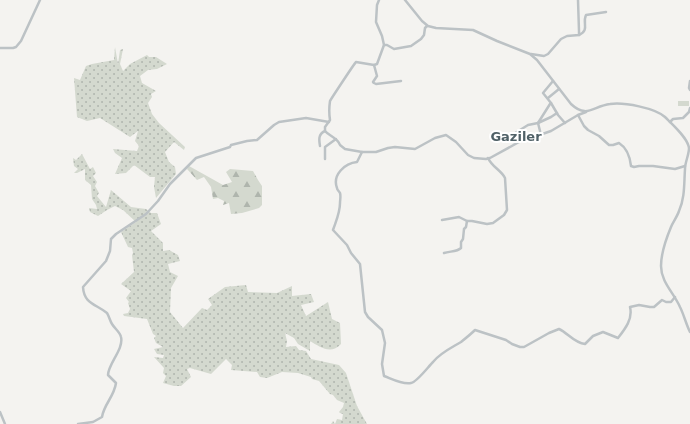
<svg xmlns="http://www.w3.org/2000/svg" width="690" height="424" font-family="'DejaVu Sans',sans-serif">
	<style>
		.grass { fill: url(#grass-dots) }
		.forest { fill: url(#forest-firs) }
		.pitch { fill: #d4d9cf }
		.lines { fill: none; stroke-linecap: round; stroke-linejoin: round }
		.minor { stroke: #bcc2c5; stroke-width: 2.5 }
		.labels { text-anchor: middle; stroke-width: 4; stroke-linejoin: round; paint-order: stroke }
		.quarter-label { font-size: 13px; font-weight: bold; fill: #506167; stroke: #fff }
	</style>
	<defs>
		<pattern id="grass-dots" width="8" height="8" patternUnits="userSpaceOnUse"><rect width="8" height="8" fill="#d4d9cf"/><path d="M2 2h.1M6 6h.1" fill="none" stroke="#afb5ad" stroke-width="1.8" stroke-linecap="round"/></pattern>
		<pattern id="forest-firs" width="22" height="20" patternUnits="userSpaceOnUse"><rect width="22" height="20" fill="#d4d9cf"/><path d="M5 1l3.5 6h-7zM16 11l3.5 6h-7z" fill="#afb5ad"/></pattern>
	</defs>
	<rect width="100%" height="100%" fill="#f4f3f0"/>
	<g class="grass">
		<path d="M115,47L118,64L120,50L123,49L120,64L123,71L130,64L147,55L149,57H156L167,64L157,69L148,70L140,76L142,83L156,91L151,94L152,97L148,103L152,114L159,123L185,147L184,150L174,142L165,152L169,162L175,167L176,174L156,198L154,187L155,177H150L134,165L126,173L115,174L122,158L115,153L113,149L137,151L139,146L135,141L138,131L130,137L100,118L87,121L77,117L74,78L80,80L86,66L92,64L114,60Z"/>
		<path d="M82,154L90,169L93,167L96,173L93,176L97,182L95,186L99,193L97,196L106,207L111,190L131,207L146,209L151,213H157L161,224L151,231L163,243V251L169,250L178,255L180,261L168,264L170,272L178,276L171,288L170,312L183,328L202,308L207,310L212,305L208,299L225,287L246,285L248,292L277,293L292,286V296L311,294L314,302L301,305L306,316L328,302L332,319L340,323L341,344C331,355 320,347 310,341V351L298,344L294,338L285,333L287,341L286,347L296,346L299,350L306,351L311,359L339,365L346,373L357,406L367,424H331L333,421L335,424L337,419L342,420L343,414L340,413L339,412L343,407L344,403L337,400L333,395L330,394L319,381L312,379L311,377L298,373L282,372L267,378L260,377L257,372L231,370L232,365L226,359L211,374L190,368L187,369L191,377L181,386H174L163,383L166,376L163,373L164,368L154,357L163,358L164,355L157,354L154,349L163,347L156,343L154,338L156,336L153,334L147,319L124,316L123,314L128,313L130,309L128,303L129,302L126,298L131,291L121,284L134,272L132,255L133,253L132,248L128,247L121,232L136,222L123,210L115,206L107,210L98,216L90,212L89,208L97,209L96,205L92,199L91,185L85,180V169L77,173H74L78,169L74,166L73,158L76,160Z"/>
	</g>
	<path class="forest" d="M189,166L223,185L232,182L226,172L230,169L253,171L258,180L262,186V205L259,208L242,213L231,214L229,203L223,205L224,201L218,198L213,199L211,187L204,177L197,180L187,169Z"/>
	<rect class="pitch" x="678" y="101" width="11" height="5"/>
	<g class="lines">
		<g class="minor">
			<path d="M379,0L377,5L376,22L382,36L384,45L377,64L374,65L356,62C354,64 331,99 330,101C329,108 329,114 330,120L325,127V131C329,136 338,138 340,145L345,149L362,152L357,162C345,163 332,175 337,188C337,190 339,191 340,193C341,196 340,200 340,203C340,213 336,221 333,230L347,245L351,253L360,264L365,312L368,317L382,330L385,343L382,364L384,376C392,379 403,385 411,383C417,382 428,367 433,362C440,353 451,348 461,342C466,338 471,334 475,330L506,340L512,344L520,347H524L549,333L559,329C568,333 574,343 585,344L593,336L603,332L618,338C625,329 633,319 630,307L639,305L650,307H654L662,300L666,302H671L675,297"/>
			<path d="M405,0L422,21L428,26L436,28L473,30L497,41L530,54L537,60L571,104C587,119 593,106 610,104C624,102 655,108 665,117C672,124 688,138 689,148C689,155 685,162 685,169C684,183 685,198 679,211C677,217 673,222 671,227C666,239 661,253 661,266C661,282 674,293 680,307C684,315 686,324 690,332"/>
			<path d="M579,35C590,30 582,23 586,15L606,12"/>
			<path d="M384,45H387L394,49L411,46L421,39L424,35L425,28L427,26"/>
			<path d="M0,48H13L16,47L21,41L40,0"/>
			<path d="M531,54L544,56L548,54L561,39L567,36L579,35V31L578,0"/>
			<path d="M374,65L377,76L373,82L374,83L376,84L401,81"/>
			<path d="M690,81L689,88L690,90"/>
			<path d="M548,98L559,89"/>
			<path d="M551,103L558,115L565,123"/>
			<path d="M578,115L584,126L588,130L599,136L609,145H613L619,143C627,148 630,157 631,166L634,167L639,166H653L675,169L685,166"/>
			<path d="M670,122L673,119L683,118L689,112L690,108"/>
			<path d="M538,123L550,104L551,103L543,93L553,81"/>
			<path d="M538,123L551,117L557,113"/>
			<path d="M517,142H513L512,140V135L528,125L538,123L541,135"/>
			<path d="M320,146C319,140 318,134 325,131"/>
			<path d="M362,152H376L388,148L395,147L415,149L435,138L446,135L456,142L468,155L474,158L486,159L490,158L519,142L551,131L578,115L586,112"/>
			<path d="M325,159V147L336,139"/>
			<path d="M442,220L459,217L467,221H472L487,224L493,223L504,215L507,210L505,178C501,170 492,167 488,158"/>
			<path d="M444,253C450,251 457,252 461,248V242L463,239L464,229L466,227L467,221"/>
			<path d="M0,412L5,424"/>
			<path d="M78,424L93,422L102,417C104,404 114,397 116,383L108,375C108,364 124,349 121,337C120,332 115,329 112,324C110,321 109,316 107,313C96,304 84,304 83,287L106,261L110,251L111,239L116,234L146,214L158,201L170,184L196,158L230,147L231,145L247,141L257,140L274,125L279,122L306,118L329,122"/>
		</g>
	</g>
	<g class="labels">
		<g class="quarter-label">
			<text x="516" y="141">Gaziler</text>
		</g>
	</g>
</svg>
